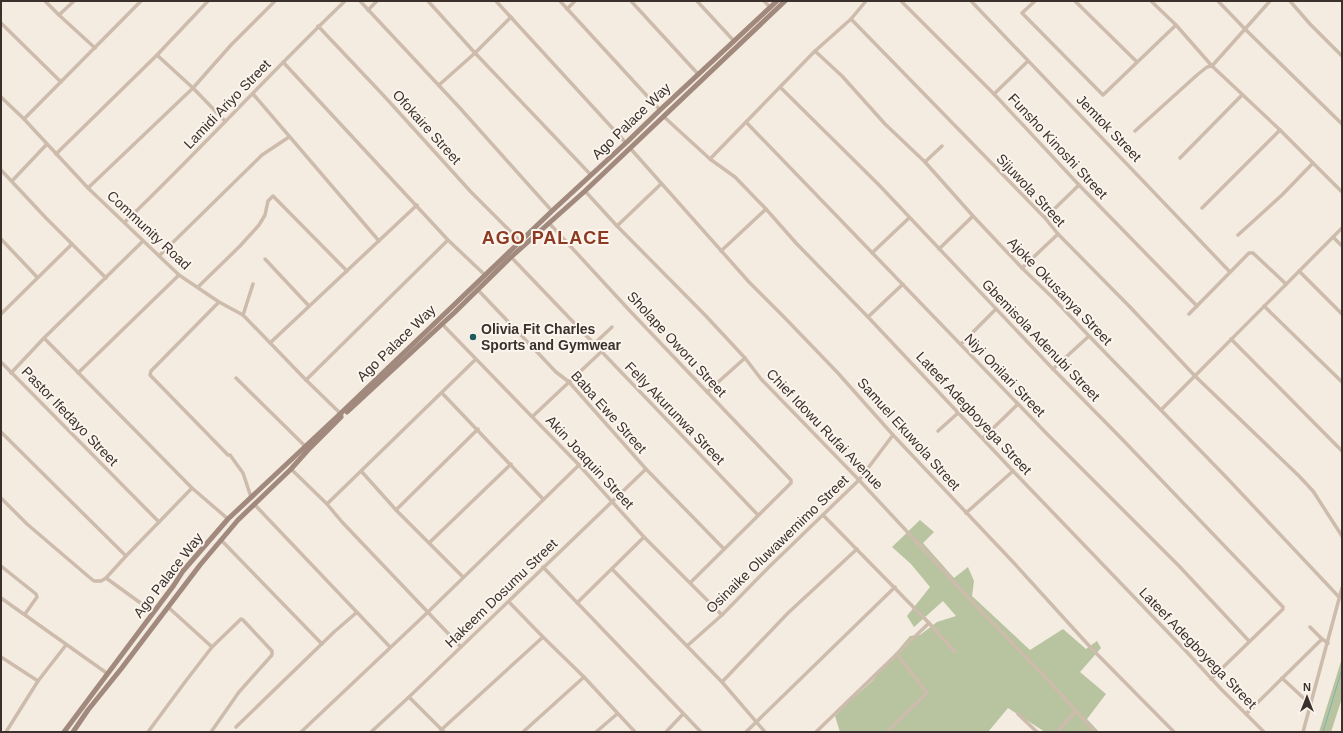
<svg xmlns="http://www.w3.org/2000/svg" width="1343" height="733" font-family="Helvetica,sans-serif">
	<style>
		.green { fill: #b8c4a0 }
		.lines { fill: none; stroke-linecap: round; stroke-linejoin: round }
		.stream { stroke: #7fb0b2; stroke-width: 1 }
		.street { stroke: #cdbbac; stroke-width: 3.5 }
		.secondary { stroke: #a18a7d; stroke-width: 5 }
		.poi-dot { fill: #1f5a5e; stroke: #fbf5ee; stroke-width: 1.5 }
		.labels { text-anchor: middle; stroke-width: 4; stroke-linejoin: round; paint-order: stroke }
		.street-label { font-size: 14px; fill: #3b302b; stroke: #fbf5ee }
		.poi-label { font-size: 14px; font-weight: bold; fill: #3b302b; stroke: #fbf5ee; text-anchor: start }
		.district-label { font-size: 18px; font-weight: bold; letter-spacing: 1px; fill: #8c3b22; stroke: #fbf5ee }
	</style>
	<rect width="100%" height="100%" fill="#f4ebe1"/>
	<g class="green">
		<path d="M920,520L934,532L923,543L954,578L968,567L974,581L972,596L1030,650L1063,629L1086,649L1097,641L1101,648L1080,672L1106,694L1087,719L1099,732H1045L1008,708L988,732H840L835,716L849,702L872,681L910,636L920,635L937,622L956,616L943,601L914,627L907,616L930,587L911,564L892,547Z"/>
		<path d="M1342,658V698L1331,732H1319Z"/>
	</g>
	<g class="lines">
		<path class="stream" d="M1323,732L1342,669"/>
		<g class="street">
			<path d="M45,1L59,15L95,48"/>
			<path d="M360,1L459,107L552,211"/>
			<path d="M428,1L475,53L591,175"/>
			<path d="M496,1L626,143"/>
			<path d="M560,1L660,110"/>
			<path d="M631,1L698,74"/>
			<path d="M697,1L734,41"/>
			<path d="M764,1L770,7"/>
			<path d="M901,1L994,94L1079,185L1197,306"/>
			<path d="M971,1L1230,272"/>
			<path d="M1035,1L1022,13L1103,95L1176,25"/>
			<path d="M1075,1L1137,62"/>
			<path d="M1151,1L1176,25L1212,66L1280,130L1342,192"/>
			<path d="M1218,1L1245,29L1342,124"/>
			<path d="M1290,1L1310,24L1342,56"/>
			<path d="M567,9L575,1"/>
			<path d="M368,10L377,1"/>
			<path d="M59,15L74,1"/>
			<path d="M851,19L1045,218L1058,234L1130,307L1195,376L1299,476L1313,491L1342,536"/>
			<path d="M1,23L61,82"/>
			<path d="M318,26L385,97L471,192L521,242"/>
			<path d="M815,51L842,76L885,124L925,162L973,216L1022,268L1053,298L1089,336L1226,477L1339,597"/>
			<path d="M157,55L193,88L225,121"/>
			<path d="M283,62L448,240L485,275"/>
			<path d="M439,85L475,53L511,17"/>
			<path d="M780,87L879,185L1053,369L1120,437L1283,607V609L1211,679"/>
			<path d="M253,94L379,241"/>
			<path d="M994,94L1028,61"/>
			<path d="M1,97L24,119L88,188L179,275L219,302L243,315L306,380L342,415"/>
			<path d="M663,116L710,159L735,177L766,209L796,243L868,317L1013,471L1184,649L1222,690L1264,732"/>
			<path d="M24,119L141,1"/>
			<path d="M746,122L1048,435L1180,567L1249,641"/>
			<path d="M1135,131L1197,75L1207,67L1212,66L1270,1"/>
			<path d="M630,148L749,282L783,316L837,372L893,435L1013,562L1092,649L1174,732"/>
			<path d="M56,154L157,55L208,1"/>
			<path d="M1180,158L1242,95"/>
			<path d="M710,159L815,51L851,19L866,1"/>
			<path d="M925,162L942,146"/>
			<path d="M1,170L46,218L106,278"/>
			<path d="M12,181L47,144"/>
			<path d="M88,188L193,88L231,45L275,1"/>
			<path d="M585,191L617,226L705,315L745,358L761,379L859,480L982,612L1050,682L1095,732"/>
			<path d="M1202,208L1280,130"/>
			<path d="M1045,218L1079,185"/>
			<path d="M125,222C200,150 270,73 345,1"/>
			<path d="M549,223L630,311L791,480V483L691,582"/>
			<path d="M617,226L661,184"/>
			<path d="M1238,235L1282,195L1313,163"/>
			<path d="M1333,237L1342,246"/>
			<path d="M1,239L37,277"/>
			<path d="M939,249L973,216"/>
			<path d="M721,251L766,209"/>
			<path d="M872,253L909,218"/>
			<path d="M159,256L262,155L289,137"/>
			<path d="M511,257L758,515"/>
			<path d="M265,259L309,306"/>
			<path d="M1022,268L1058,234"/>
			<path d="M1299,271L1342,314"/>
			<path d="M198,287L240,246L259,225L265,215L268,201L273,196L347,271"/>
			<path d="M478,290L556,372L569,382L646,469L724,549"/>
			<path d="M219,302L151,371L150,375L228,455H230L243,473L251,497"/>
			<path d="M1264,306L1342,382"/>
			<path d="M1,314L72,244"/>
			<path d="M1189,314L1249,253H1253L1286,284"/>
			<path d="M243,315L253,284"/>
			<path d="M868,317L903,284"/>
			<path d="M442,324L579,465L644,537L722,615"/>
			<path d="M44,338L192,488L228,519"/>
			<path d="M1231,339L1342,451"/>
			<path d="M270,343L417,205"/>
			<path d="M594,344L612,327"/>
			<path d="M961,344L996,309"/>
			<path d="M1,362L159,522"/>
			<path d="M1053,369L1089,336"/>
			<path d="M11,373L44,338L143,241"/>
			<path d="M78,373L179,275"/>
			<path d="M236,378L305,446"/>
			<path d="M306,380L448,240"/>
			<path d="M707,392L745,358"/>
			<path d="M442,393L543,499"/>
			<path d="M1161,410L1342,228"/>
			<path d="M533,416L601,352"/>
			<path d="M938,431L958,413"/>
			<path d="M1,432L126,556"/>
			<path d="M983,438L1018,404"/>
			<path d="M291,469L327,504L342,522L461,647"/>
			<path d="M362,472L396,510L463,577"/>
			<path d="M1,498L27,524L89,577L94,581H101L106,578L126,556L192,488"/>
			<path d="M254,504L390,647"/>
			<path d="M327,504L475,360"/>
			<path d="M396,510L478,429"/>
			<path d="M966,513L1013,471"/>
			<path d="M221,540L322,644"/>
			<path d="M429,543L511,464"/>
			<path d="M1,566L36,594L37,597L25,614"/>
			<path d="M543,567L701,732"/>
			<path d="M612,569L722,682L765,732"/>
			<path d="M106,578L153,612"/>
			<path d="M1,598L108,674"/>
			<path d="M509,602L543,637L584,677L635,732"/>
			<path d="M577,603L644,537"/>
			<path d="M168,607L212,647"/>
			<path d="M929,623L955,652"/>
			<path d="M1310,627L1322,639"/>
			<path d="M687,646L722,615L769,567L859,480L893,435"/>
			<path d="M1,657L38,681"/>
			<path d="M1282,678L1311,705"/>
			<path d="M722,682L788,613L857,549"/>
			<path d="M409,697L444,732"/>
			<path d="M1018,714L1037,732"/>
			<path d="M1246,714L1322,639L1328,643"/>
			<path d="M236,727L334,632L356,613"/>
			<path d="M441,730L543,637"/>
			<path d="M6,732L38,681L66,645"/>
			<path d="M148,732L185,682L212,647L241,619L243,620L272,651V655L239,692L211,732"/>
			<path d="M301,732L428,612L579,465"/>
			<path d="M371,732L409,697L646,469"/>
			<path d="M523,732L584,677"/>
			<path d="M596,732L617,714"/>
			<path d="M666,732L683,714"/>
			<path d="M746,732L895,587"/>
			<path d="M816,732L929,623L823,515"/>
			<path d="M887,732L927,693L897,654"/>
			<path d="M1057,732L1076,711"/>
			<path d="M1303,732L1342,588"/>
		</g>
		<g class="secondary">
			<path d="M347,412L454,313L511,257L585,191L785,1"/>
			<path d="M64,732L174,585L183,571L228,519L341,413L552,211L628,141L660,110L777,1"/>
			<path d="M73,732L88,710L121,669L200,565L238,520L291,469L308,450L341,417"/>
		</g>
	</g>
	<circle class="poi-dot" cx="473" cy="337" r="4"/>
	<g class="labels">
		<g class="street-label">
			<text transform="translate(227 104) rotate(-46)" y="5">Lamidi Ariyo Street</text>
			<text transform="translate(631 121) rotate(-44)" y="5">Ago Palace Way</text>
			<text transform="translate(427 127) rotate(48)" y="5">Ofokaire Street</text>
			<text transform="translate(1109 128) rotate(46)" y="5">Jemtok Street</text>
			<text transform="translate(1058 146) rotate(47)" y="5">Funsho Kinoshi Street</text>
			<text transform="translate(1031 190) rotate(47)" y="5">Sijuwola Street</text>
			<text transform="translate(149 230) rotate(43)" y="5">Community Road</text>
			<text transform="translate(1060 291) rotate(46)" y="5">Ajoke Okusanya Street</text>
			<text transform="translate(1041 340) rotate(46)" y="5">Gbemisola Adenubi Street</text>
			<text transform="translate(396 343) rotate(-44)" y="5">Ago Palace Way</text>
			<text transform="translate(677 344) rotate(47)" y="5">Sholape Oworu Street</text>
			<text transform="translate(1005 375) rotate(46)" y="5">Niyi Onilari Street</text>
			<text transform="translate(609 412) rotate(48)" y="5">Baba Ewe Street</text>
			<text transform="translate(675 413) rotate(46)" y="5">Felly Akurunwa Street</text>
			<text transform="translate(974 413) rotate(47)" y="5">Lateef Adegboyega Street</text>
			<text transform="translate(70 416) rotate(46)" y="5">Pastor Ifedayo Street</text>
			<text transform="translate(825 429) rotate(46)" y="5">Chief Idowu Rufai Avenue</text>
			<text transform="translate(909 434) rotate(48)" y="5">Samuel Ekuwola Street</text>
			<text transform="translate(590 462) rotate(47)" y="5">Akin Joaquin Street</text>
			<text transform="translate(777 544) rotate(-44)" y="5">Osinaike Oluwawemimo Street</text>
			<text transform="translate(168 575) rotate(-52)" y="5">Ago Palace Way</text>
			<text transform="translate(501 593) rotate(-44)" y="5">Hakeem Dosumu Street</text>
			<text transform="translate(1198 648) rotate(46)" y="5">Lateef Adegboyega Street</text>
		</g>
		<g class="poi-label">
			<text x="481" y="334">Olivia Fit Charles<tspan x="481" dy="16">Sports and Gymwear</tspan></text>
		</g>
		<g class="district-label">
			<text x="546" y="244">AGO PALACE</text>
		</g>
	</g>
	<rect width="1343" height="733" fill="none" stroke="#3b302b" stroke-width="4"/>
	<g transform="translate(1307 697)" stroke="#fbf5ee" stroke-width="3" paint-order="stroke">
	<path d="M0-3L7 15L0 10L-7 15Z" fill="#3b302b"/>
	<text y="-6" font-size="11" font-weight="bold" text-anchor="middle" fill="#3b302b">N</text>
	</g>
</svg>
